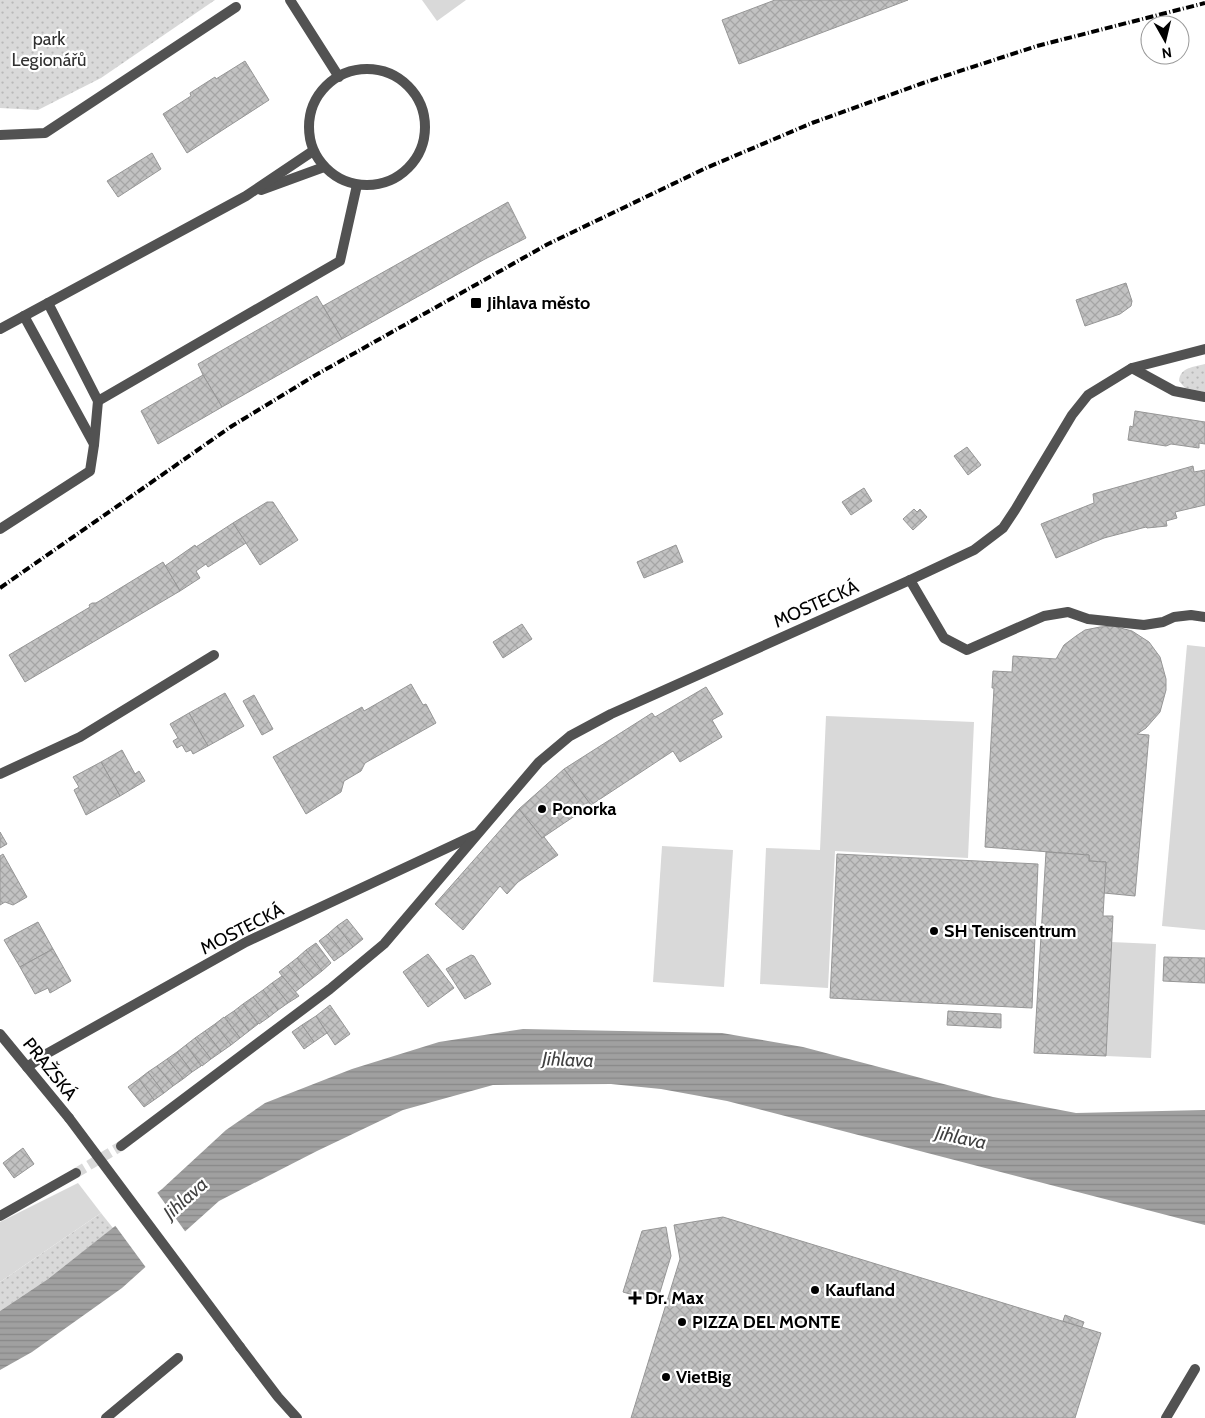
<svg xmlns="http://www.w3.org/2000/svg" width="1205" height="1418" font-family="Cabin,sans-serif">
	<style>
		.grass { fill: url(#grass-dots) }
		.garden { fill: #d9d9d9 }
		.water { fill: url(#water-rules) }
		.pier { fill: #fff }
		.building { fill: url(#building-cross-hatch); stroke: #969696 }
		.lines { fill: none; stroke-linecap: round; stroke-linejoin: round }
		.minor-tunnel { stroke: #d9d9d9; stroke-width: 10; stroke-dasharray: 10 5; stroke-linecap: butt }
		.service { stroke: #525252; stroke-width: 10 }
		.minor { stroke: #525252; stroke-width: 10 }
		.tertiary { stroke: #525252; stroke-width: 10 }
		.rail { stroke: #000; stroke-width: 4; stroke-dasharray: 8 2.5 1 2.5; stroke-linecap: butt }
		.tertiary-bridge { stroke: #525252; stroke-width: 10 }
		.poi-dot { fill: #000; stroke: #fff; stroke-width: 2 }
		.labels { text-anchor: middle; stroke-width: 4.5; stroke-linejoin: round; paint-order: stroke }
		.park-label { font-size: 18px; fill: #303030; stroke: #fff }
		.poi-label { font-size: 18px; font-weight: bold; fill: #000; stroke: #fff; text-anchor: start }
		.street-label { font-size: 18px; fill: #000; stroke: #fff }
		.water-label { font-size: 19px; font-style: italic; fill: #414141; stroke: #fff }
	</style>
	<defs>
		<pattern id="grass-dots" width="8" height="8" patternUnits="userSpaceOnUse" patternTransform="scale(1.25)"><rect width="8" height="8" fill="#d9d9d9"/><path d="M2 2h.1M6 6h.1" fill="none" stroke="#b8b8b8" stroke-width="1.8" stroke-linecap="round"/></pattern>
		<pattern id="water-rules" width="6" height="5" patternUnits="userSpaceOnUse" patternTransform="scale(1.25)"><rect width="6" height="5" fill="#a0a0a0"/><path d="M0 2.5h6" fill="none" stroke="#888"/></pattern>
		<pattern id="building-cross-hatch" width="8" height="8" patternUnits="userSpaceOnUse" patternTransform="scale(1.25)"><rect width="8" height="8" fill="#c2c2c2"/><path d="M0 0l8 8M0 8l8-8" fill="none" stroke="#a5a5a5"/></pattern>
	</defs>
	<rect width="100%" height="100%" fill="#fff"/>
	<g class="grass">
		<path d="M0,0H215L101,78L38,110L0,108Z"/>
		<path d="M1205,364V392L1185,388L1179,381C1180,367 1194,367 1205,364Z"/>
		<path d="M101,1213L113,1228L48,1279L0,1311V1282Z"/>
	</g>
	<g class="garden">
		<path d="M422,0H466L437,21Z"/>
		<path d="M1187,645L1205,647V930L1162,926Z"/>
		<path d="M826,716L974,722L968,858L835,851L828,988L760,984L766,848L820,850Z"/>
		<path d="M662,846L733,850L724,987L653,982Z"/>
		<path d="M1111,942L1156,944L1151,1058L1106,1056Z"/>
		<path d="M78,1183L101,1213L0,1282V1222Z"/>
	</g>
	<path class="water" d="M523,1029L722,1033L803,1047L993,1097L1076,1113L1205,1110V1225L727,1101L661,1089L611,1084L493,1085L403,1110L317,1151L219,1201L122,1288L32,1352L0,1370V1311L48,1279L162,1189L226,1130L265,1103L352,1069L439,1042Z"/>
	<path class="pier" d="M156,1191L187,1234L147,1269L114,1224Z"/>
	<g class="building">
		<path d="M775,0H908L739,64L722,20Z"/>
		<path d="M245,61L269,100L187,153L163,114L191,96L190,93L215,77L216,79Z"/>
		<path d="M152,153L161,169L118,197L107,181Z"/>
		<path d="M508,202L526,238L485,259L342,339L323,306Z"/>
		<path d="M1126,283L1132,301L1131,306L1120,314L1085,326L1076,300Z"/>
		<path d="M317,296L342,339L222,407L203,375L198,364Z"/>
		<path d="M203,375L222,407L158,444L141,411Z"/>
		<path d="M1135,411L1205,422V444L1199,443V448L1171,444L1166,446L1128,440L1130,426L1133,427Z"/>
		<path d="M967,447L981,465L968,475L954,456Z"/>
		<path d="M1193,466L1194,472L1205,470V505L1175,512L1177,518L1166,521L1167,526L1147,528L1146,527L1104,538L1056,558L1041,524L1094,503L1093,494Z"/>
		<path d="M864,488L872,501L851,515L842,502Z"/>
		<path d="M267,502H273L298,540L260,565L233,523Z"/>
		<path d="M914,509L917,512L920,509L927,517L913,530L903,519Z"/>
		<path d="M233,523L246,543L208,567L206,564L196,571L200,578L180,591L165,566L195,545L196,547Z"/>
		<path d="M676,545L683,562L644,578L637,562Z"/>
		<path d="M163,562L180,591L25,682L9,655L90,607L89,605L92,603H96Z"/>
		<path d="M522,624L532,639L503,658L493,642Z"/>
		<path d="M1113,626L1132,631L1149,642L1160,657L1166,679V690L1160,712L1146,728L1137,734L1149,735L1135,896L1104,893L1106,862L1089,861V855L985,847L994,688H992L993,671L1012,672L1013,656L1056,659L1064,645L1076,636L1085,630L1100,627Z"/>
		<path d="M411,684L423,705L426,704L436,723L365,763L361,771L344,781L341,792L306,814L273,757L362,707L364,711Z"/>
		<path d="M706,687L723,714L712,720L722,737L680,762L673,751L591,805L564,769L652,713L655,717Z"/>
		<path d="M225,693L244,726L208,746L189,713Z"/>
		<path d="M254,695L273,729L262,735L243,701Z"/>
		<path d="M189,713L208,746L193,754L191,750L186,752L182,745L177,748L173,741L178,738L170,724Z"/>
		<path d="M122,750L135,774L139,771L145,781L120,796L101,762Z"/>
		<path d="M101,762L120,796L86,815L74,790L79,787L73,777Z"/>
		<path d="M564,769L591,805L542,838L519,809Z"/>
		<path d="M519,809L542,838L544,837L558,855L518,882L507,894L500,886L463,930L435,904Z"/>
		<path d="M0,832L7,844L0,848Z"/>
		<path d="M1046,852L1089,855V861L1106,862L1103,916H1113L1106,1056L1034,1053Z"/>
		<path d="M3,854L27,897L13,905L5,902L0,905V856Z"/>
		<path d="M837,854L1038,864L1032,1008L830,998Z"/>
		<path d="M347,919L363,939L353,947L337,926Z"/>
		<path d="M38,922L53,949L20,967L4,940Z"/>
		<path d="M337,926L353,947L344,954L328,934Z"/>
		<path d="M328,934L344,954L334,961L319,941Z"/>
		<path d="M316,943L331,963L322,971L306,950Z"/>
		<path d="M53,949L71,981L50,993L48,988L35,994L20,967Z"/>
		<path d="M306,950L322,971L313,978L297,958Z"/>
		<path d="M428,954L454,988L428,1007L403,972Z"/>
		<path d="M471,955L474,956L491,984L465,999L446,969Z"/>
		<path d="M1164,957L1205,958V983L1163,981Z"/>
		<path d="M297,958L313,978L304,985L288,965Z"/>
		<path d="M288,965L304,985L295,992L279,972Z"/>
		<path d="M282,976L299,996L288,1003L272,983Z"/>
		<path d="M272,983L288,1003L278,1010L263,990Z"/>
		<path d="M263,990L278,1010L269,1017L253,997Z"/>
		<path d="M253,997L269,1017L259,1024L243,1004Z"/>
		<path d="M243,1004L258,1024L249,1031L234,1011Z"/>
		<path d="M330,1005L350,1034L335,1045L316,1016Z"/>
		<path d="M234,1011L249,1031L240,1038L225,1017Z"/>
		<path d="M948,1011L1001,1014V1028L947,1025Z"/>
		<path d="M316,1016L327,1033L314,1042L302,1025Z"/>
		<path d="M224,1017L240,1038L231,1045L215,1024Z"/>
		<path d="M215,1024L231,1045L221,1052L205,1031Z"/>
		<path d="M302,1025L314,1042L304,1049L292,1032Z"/>
		<path d="M205,1031L221,1052L211,1059L195,1038Z"/>
		<path d="M195,1038L211,1059L202,1066L186,1045Z"/>
		<path d="M186,1045L201,1066L192,1072L177,1052Z"/>
		<path d="M177,1052L192,1072L183,1079L167,1059Z"/>
		<path d="M167,1059L183,1079L173,1086L157,1066Z"/>
		<path d="M157,1066L173,1086L164,1093L148,1072Z"/>
		<path d="M148,1072L164,1093L154,1100L139,1079Z"/>
		<path d="M139,1079L154,1100L144,1107L128,1087Z"/>
		<path d="M23,1148L34,1164L14,1178L3,1163Z"/>
		<path d="M723,1217L1101,1333L1075,1418H631L680,1259L674,1225Z"/>
		<path d="M666,1227L671,1256L657,1302L623,1292L642,1231Z"/>
		<path d="M1065,1315L1084,1322L1082,1327L1063,1321Z"/>
	</g>
	<g class="lines">
		<path class="minor-tunnel" d="M76,1173L121,1146"/>
		<g class="service">
			<path d="M24,316L94,444"/>
			<path d="M1132,368L1174,391L1205,397"/>
			<path d="M98,401L340,261L357,185"/>
			<path d="M0,529L90,471L94,445L98,401L48,303"/>
			<path d="M910,580L944,638L967,650L1044,616L1068,612L1088,619L1144,625L1163,622L1174,617L1191,615L1205,617"/>
			<path d="M0,774L80,737L214,655"/>
			<path d="M106,1418L178,1358"/>
			<path d="M1166,1418L1195,1369"/>
		</g>
		<g class="minor">
			<path d="M290,0L339,77"/>
			<circle cx="367" cy="127" r="58"/>
			<path d="M0,135L45,133L236,7"/>
			<path d="M261,190L324,167"/>
			<path d="M0,329L246,196L313,151"/>
			<path d="M27,1067L48,1053L246,942L475,835"/>
			<path d="M121,1146L330,989L384,944L539,762L570,736L611,714L910,580L974,550L1003,528L1015,510L1072,415L1088,395L1132,368L1205,349"/>
			<path d="M0,1216L76,1173"/>
		</g>
		<g class="tertiary">
			<path d="M0,1034L69,1118"/>
			<path d="M240,1347L278,1397L297,1418"/>
		</g>
		<path class="rail" d="M0,588L232,426L314,376L548,244L706,168L812,123L923,83L1037,46L1205,3"/>
		<path class="tertiary-bridge" d="M69,1118L240,1347"/>
	</g>
	<g class="poi-dot">
		<rect x="470" y="297" width="12" height="12" rx="2.5"/>
		<circle cx="542" cy="809" r="5"/>
		<circle cx="934" cy="931" r="5"/>
		<circle cx="815" cy="1290" r="5"/>
		<path d="M632.5 1290.5h5v5h5v5h-5v5h-5v-5h-5v-5h5z"/>
		<circle cx="682" cy="1322" r="5"/>
		<circle cx="666" cy="1377" r="5"/>
	</g>
	<g class="labels">
		<g class="park-label">
			<text x="49" y="45">park<tspan x="49" dy="21">Legionářů</tspan></text>
		</g>
		<g class="poi-label">
			<text x="487" y="309">Jihlava město</text>
			<text x="552" y="815">Ponorka</text>
			<text x="944" y="937">SH Teniscentrum</text>
			<text x="825" y="1296">Kaufland</text>
			<text x="645" y="1304">Dr. Max</text>
			<text x="692" y="1328">PIZZA DEL MONTE</text>
			<text x="676" y="1383">VietBig</text>
		</g>
		<g class="street-label">
			<text transform="translate(816 604) rotate(-24)" y="6">MOSTECKÁ</text>
			<text transform="translate(242 929) rotate(-27)" y="6">MOSTECKÁ</text>
			<text transform="translate(50 1069) rotate(51)" y="6">PRAŽSKÁ</text>
		</g>
		<g class="water-label">
			<text transform="translate(568 1059) rotate(2)" y="7">Jihlava</text>
			<text transform="translate(961 1137) rotate(12)" y="7">Jihlava</text>
			<text transform="translate(185 1198) rotate(-42)" y="7">Jihlava</text>
		</g>
	</g>
	<g transform="translate(1165 40) rotate(172)"><circle r="24" fill="#ffffff" stroke="#999999"/>
	<path d="M0-4L9 19L0 12L-9 19Z" fill="#000000"/>
	<text y="-8" font-size="14" font-weight="bold" text-anchor="middle" fill="#000000">N</text>
	</g>
</svg>
